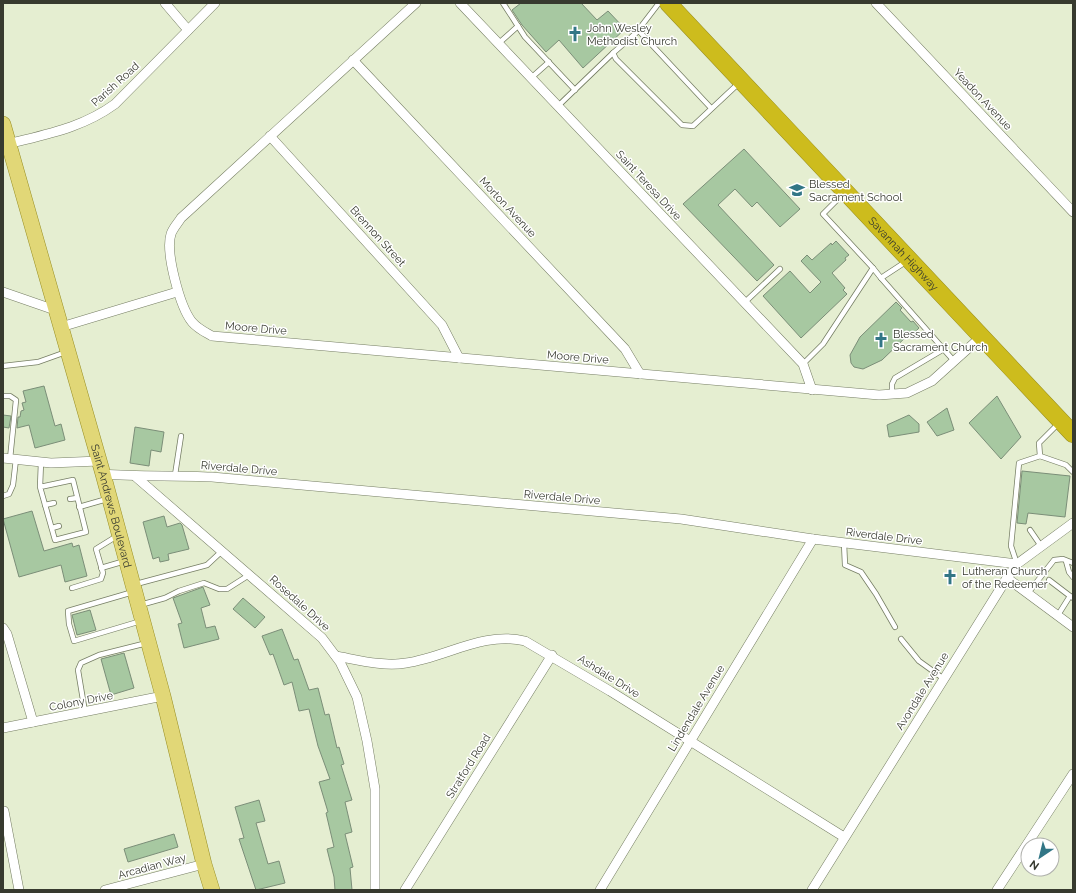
<svg xmlns="http://www.w3.org/2000/svg" width="1076" height="893" font-family="Raleway,sans-serif">
	<style>
		.building { fill: #a7c8a1; stroke: #7b8e78 }
		.lines { fill: none; stroke-linecap: round; stroke-linejoin: round }
		.lane-casing { stroke: #767e64; stroke-width: 6 }
		.street-casing { stroke: #767e64; stroke-width: 10 }
		.primary-casing { stroke: #988e23; stroke-width: 16 }
		.highway-casing { stroke: #988e23; stroke-width: 18 }
		.lane { stroke: #fff; stroke-width: 4.5 }
		.street { stroke: #fff; stroke-width: 9 }
		.primary { stroke: #e1d777; stroke-width: 15 }
		.highway { stroke: #cdbc1d; stroke-width: 17 }
		.labels { text-anchor: middle; stroke-width: 3; stroke-linejoin: round; paint-order: stroke }
		.poi-label { font-size: 11px; fill: #373a2f; stroke: #fff; text-anchor: start }
		.street-label { font-size: 11px; fill: #373a2f; stroke: #fff }
	</style>
	<rect width="100%" height="100%" fill="#e5eed1"/>
	<g class="building">
		<path d="M521,3H581L597,20L608,11L625,29L583,68L559,40L546,52L522,25L512,10Z"/>
		<path d="M744,149L800,209L780,227L757,202L752,207L735,189L718,205L774,265L757,281L683,204Z"/>
		<path d="M836,241L849,255L845,258L846,260L832,273L845,288L843,290L847,294L801,338L763,296L790,271L810,293L821,282L801,261L807,255L812,260L831,243L832,245Z"/>
		<path d="M896,302L902,308L900,310L911,322L913,321L919,328L913,334H909L882,360L863,369L854,367L851,363L850,355L860,337Z"/>
		<path d="M44,386L55,426L61,424L65,440L35,448L29,425L17,428L18,417H20L21,411L24,410L22,403L26,402L23,391Z"/>
		<path d="M997,396L1021,437L1001,459L969,423Z"/>
		<path d="M947,408L954,430L937,436L927,422Z"/>
		<path d="M3,415L11,416L9,428L3,427Z"/>
		<path d="M909,415L919,424V432L889,437L887,425Z"/>
		<path d="M135,427L164,432L161,452L151,450L149,466L130,463Z"/>
		<path d="M1022,471L1070,476L1065,517L1028,513L1026,524L1017,523Z"/>
		<path d="M32,511L44,551L72,543L73,547L79,545L87,576L65,582L61,565L19,577L3,519Z"/>
		<path d="M164,516L167,527L180,523L182,525L189,549L168,554L169,560L160,562L159,557L153,559L143,522Z"/>
		<path d="M203,587L210,605L201,608L206,628L215,626L219,639L184,648L178,624L182,623L173,598Z"/>
		<path d="M243,598L265,617L255,628L233,609Z"/>
		<path d="M90,610L96,630L77,635L72,615Z"/>
		<path d="M282,629L294,660L298,659L309,690L318,688L325,715L329,714L337,748L339,747L344,764L341,765L352,800L345,802L352,832L345,834L353,867L350,868L352,890H335L334,877L327,849L334,847L326,813L328,812L319,782L330,779L318,746L309,709L299,711L292,682L284,685L273,654L270,655L262,636Z"/>
		<path d="M124,653L134,688L111,695L101,659Z"/>
		<path d="M259,800L265,821L256,823L268,864L279,861L285,883L256,890L239,839L244,838L235,807Z"/>
		<path d="M174,834L178,847L128,862L124,849Z"/>
	</g>
	<g class="lines">
		<defs>
			<g id="lane">
				<path d="M503,3L525,37L575,90"/>
				<path d="M659,3L636,33L613,53L616,59L682,125L693,126L739,83"/>
				<path d="M638,30L711,108"/>
				<path d="M499,43L518,26"/>
				<path d="M531,78L549,62"/>
				<path d="M558,106L613,53"/>
				<path d="M843,194L823,214L873,268"/>
				<path d="M881,278L954,361"/>
				<path d="M744,303L780,269"/>
				<path d="M803,364L823,344L873,268L881,278L907,261"/>
				<path d="M3,366L38,362L66,352"/>
				<path d="M892,394V384L895,378L944,349"/>
				<path d="M3,396H10L16,400L10,459"/>
				<path d="M1059,423L1039,443L1040,456L1066,465L1073,472"/>
				<path d="M175,475L181,436"/>
				<path d="M40,487L73,480L86,532L55,540L40,487L41,462"/>
				<path d="M3,496L9,494L13,485L16,459"/>
				<path d="M70,499L77,498"/>
				<path d="M45,505L54,503"/>
				<path d="M79,507L107,499"/>
				<path d="M52,528L59,526"/>
				<path d="M1030,530L1041,546"/>
				<path d="M844,543L845,565L861,572L876,594L895,627"/>
				<path d="M1066,561L1069,572L1073,577"/>
				<path d="M1017,564L1011,546L1019,463L1040,456"/>
				<path d="M101,568L125,561"/>
				<path d="M1049,580L1070,596"/>
				<path d="M136,584L207,565L222,551"/>
				<path d="M72,588L101,579L103,573L96,549L117,536"/>
				<path d="M133,592L68,611L69,624L74,641L141,621"/>
				<path d="M1028,593L1054,560L1063,559L1073,563"/>
				<path d="M140,605L165,598L179,591L204,583L219,589H227L249,575"/>
				<path d="M1058,615L1070,596L1073,598"/>
				<path d="M901,639L919,661L944,679"/>
				<path d="M85,712L78,670L81,663L99,655L147,643"/>
			</g>
			<g id="street">
				<path d="M165,3L188,30"/>
				<path d="M416,3L181,218C178,223 173,228 171,234C165,252 180,307 192,322C198,329 205,332 212,336L879,395L907,393L932,381L982,336"/>
				<path d="M460,3L803,364L812,390"/>
				<path d="M876,3L1073,212"/>
				<path d="M353,60L625,349L640,374"/>
				<path d="M270,136L442,325L459,358"/>
				<path d="M8,144C47,134 82,128 115,104L215,3"/>
				<path d="M3,292L55,310"/>
				<path d="M61,327L177,292"/>
				<path d="M3,458L51,463L99,461"/>
				<path d="M103,474C139,477 175,475 212,477L681,519L813,539L1017,564"/>
				<path d="M136,477L322,638L340,662L357,697L367,741L375,789V890"/>
				<path d="M1007,578L1073,627"/>
				<path d="M3,628L7,634L33,722"/>
				<path d="M336,656C358,660 384,667 406,663C446,657 484,631 525,641L610,691L844,837"/>
				<path d="M3,728L163,696"/>
				<path d="M4,811L19,890"/>
				<path d="M105,890L204,864"/>
				<path d="M405,890L552,655"/>
				<path d="M600,890L813,539"/>
				<path d="M812,890L1007,578L1017,564L1073,523"/>
				<path d="M997,890L1073,774"/>
			</g>
			<g id="primary">
				<path id="s1" d="M3,124L103,474L163,696L204,864L212,890"/>
			</g>
			<g id="highway">
				<path id="s2" d="M668,3L1073,434"/>
			</g>
		</defs>
		<use href="#lane" class="lane-casing"/>
		<use href="#street" class="street-casing"/>
		<use href="#primary" class="primary-casing"/>
		<use href="#highway" class="highway-casing"/>
		<use href="#lane" class="lane"/>
		<use href="#street" class="street"/>
		<use href="#primary" class="primary"/>
		<use href="#highway" class="highway"/>
	</g>
	<defs>
		<symbol id="church-bare" viewBox="-9 -9 18 18"><path d="M-1.2-6h2.4v3.5h3.3v2.4h-3.3V6h-2.4V-.1h-3.3v-2.4h3.3Z" fill="#327686" stroke="#fff" stroke-width="2.5" paint-order="stroke"/></symbol>
		<symbol id="school-bare" viewBox="-9 -9 18 18"><path d="M0-5L7-2L0 1L-7-2ZM-4 1L0 2.5L4 1V4Q0 6-4 4Z" fill="#327686" stroke="#fff" stroke-width="2.5" paint-order="stroke"/></symbol>
	</defs>
	<g fill-rule="evenodd">
		<use href="#church-bare" x="564" y="23" width="22" height="22"/>
		<use href="#school-bare" x="786" y="179" width="22" height="22"/>
		<use href="#church-bare" x="870" y="329" width="22" height="22"/>
		<use href="#church-bare" x="939" y="566" width="22" height="22"/>
	</g>
	<g class="labels">
		<g class="poi-label">
			<text x="587" y="32">John Wesley<tspan x="587" dy="13">Methodist Church</tspan></text>
			<text x="809" y="188">Blessed<tspan x="809" dy="13">Sacrament School</tspan></text>
			<text x="893" y="338">Blessed<tspan x="893" dy="13">Sacrament Church</tspan></text>
			<text x="962" y="575">Lutheran Church<tspan x="962" dy="13">of the Redeemer</tspan></text>
		</g>
		<g class="street-label">
			<text transform="translate(115 84) rotate(-42)" y="4">Parish Road</text>
			<text transform="translate(983 99) rotate(47)" y="4">Yeadon Avenue</text>
			<text transform="translate(649 185) rotate(47)" y="4">Saint Teresa Drive</text>
			<text transform="translate(508 207) rotate(47)" y="4">Morton Avenue</text>
			<text transform="translate(378 236) rotate(48)" y="4">Brennon Street</text>
			<text dy="4" stroke="none"><textPath href="#s2" startOffset="344">Savannah Highway</textPath></text>
			<text transform="translate(256 328) rotate(5)" y="4">Moore Drive</text>
			<text transform="translate(578 357) rotate(5)" y="4">Moore Drive</text>
			<text transform="translate(239 468) rotate(5)" y="4">Riverdale Drive</text>
			<text transform="translate(562 497) rotate(5)" y="4">Riverdale Drive</text>
			<text dy="4" stroke="none"><textPath href="#s1" startOffset="397">Saint Andrews Boulevard</textPath></text>
			<text transform="translate(884 536) rotate(7)" y="4">Riverdale Drive</text>
			<text transform="translate(300 603) rotate(42)" y="4">Rosedale Drive</text>
			<text transform="translate(609 676) rotate(32)" y="4">Ashdale Drive</text>
			<text transform="translate(922 691) rotate(-58)" y="4">Avondale Avenue</text>
			<text transform="translate(81 701) rotate(-11)" y="4">Colony Drive</text>
			<text transform="translate(696 708) rotate(-59)" y="4">Lindendale Avenue</text>
			<text transform="translate(468 766) rotate(-58)" y="4">Stratford Road</text>
			<text transform="translate(152 866) rotate(-15)" y="4">Arcadian Way</text>
		</g>
	</g>
	<rect width="1076" height="893" fill="none" stroke="#373a2f" stroke-width="8"/>
	<g transform="translate(1040 857) rotate(215)"><circle r="19" fill="#ffffff" stroke="#afb0ac"/>
	<path d="M0-3L7 15L0 10L-7 15Z" fill="#327686"/>
	<text y="-6" font-size="11" font-weight="bold" text-anchor="middle" fill="#373a2f">N</text>
	</g>
</svg>
